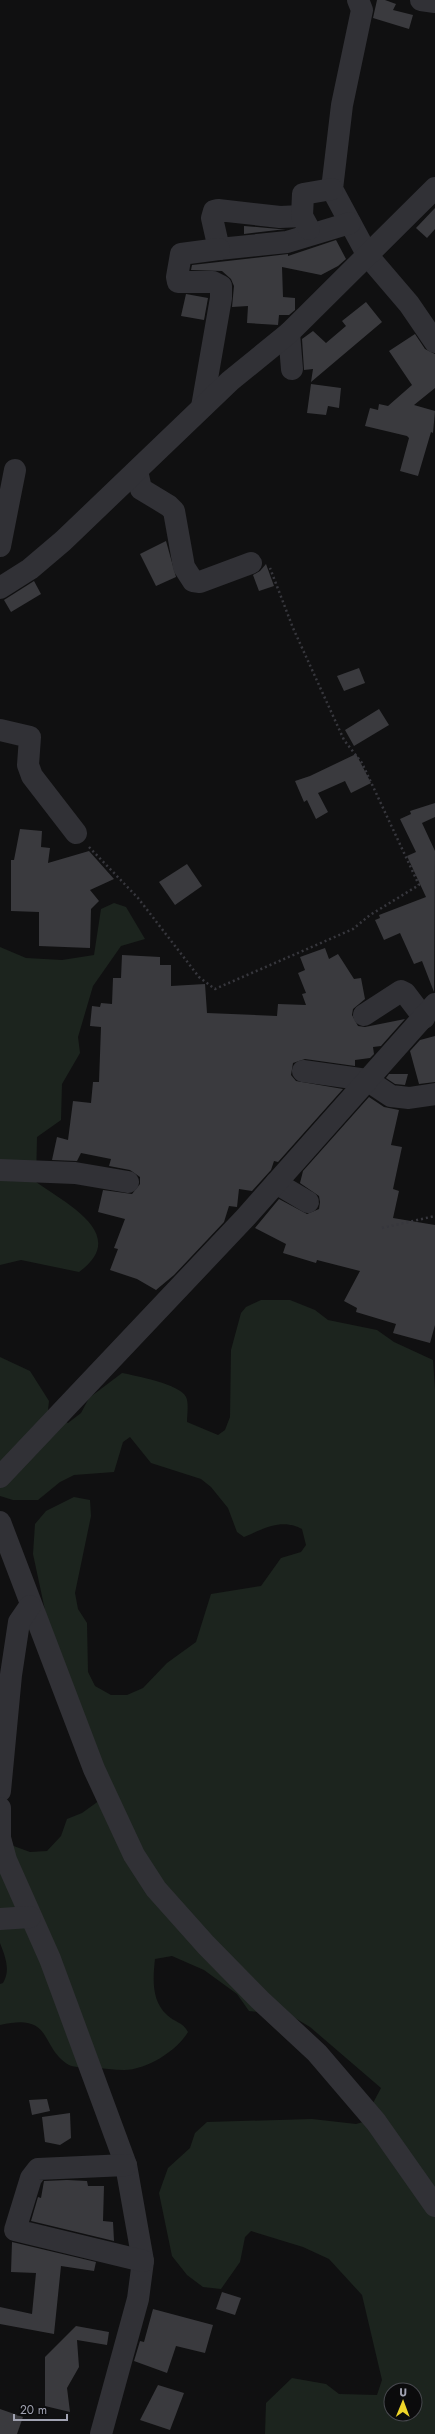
<svg xmlns="http://www.w3.org/2000/svg" width="435" height="2434" font-family="Jost,sans-serif">
	<style>
		.green { fill: #1c241e; fill-rule: evenodd }
		.building { fill: #3a3a3e }
		.lines { fill: none; stroke-linecap: round; stroke-linejoin: round }
		.path { stroke: #37373d; stroke-width: 2.5; stroke-dasharray: 2 3; stroke-linecap: butt }
		.minor { stroke: #313136; stroke-width: 22 }
	</style>
	<rect width="100%" height="100%" fill="#101011"/>
	<g class="green">
		<path d="M114,903L126,907L145,939L121,946L93,986L78,1037L80,1053L62,1084L61,1120L37,1137L36,1182C67,1204 130,1235 79,1272L21,1260L0,1265V947L26,958L62,960L94,955L101,909Z"/>
		<path d="M261,1300H290L315,1310L328,1320L377,1330L394,1342L433,1360L435,1389V2434H265L266,2403L292,2378L326,2384L339,2394L377,2395L382,2380L362,2295L329,2259L303,2247L251,2231L245,2237L240,2262L221,2289L203,2287L187,2275L172,2256L159,2193L168,2168L190,2148L195,2133L207,2122L312,2119L356,2124L363,2122L381,2088L310,2027L290,2015L249,2011L237,1994L204,1970L172,1956L155,1959C153,1978 151,2000 167,2015C174,2022 183,2022 188,2032C177,2051 146,2070 124,2070C114,2070 103,2068 93,2068C86,2067 75,2068 69,2065C39,2047 54,2012 0,2025V1984L3,1983C11,1970 5,1956 0,1943V1841L30,1852L47,1851L61,1836L67,1819L82,1813L114,1790L55,1657L33,1554L35,1524L46,1511L74,1497L90,1500L91,1516L75,1593L78,1609L87,1623L88,1672L95,1686L111,1695H127L143,1688L167,1663L196,1642L211,1594L261,1586L281,1558L301,1552L306,1545L302,1529C281,1518 263,1529 244,1537L237,1532L228,1508L211,1487L201,1479L151,1463L130,1437L123,1442L114,1472L74,1475L60,1482L38,1500H13L0,1496V1357L30,1371L49,1401L48,1410L68,1423L81,1413L89,1398L122,1373C136,1376 180,1384 186,1397C189,1403 187,1415 187,1422L218,1435L225,1430L230,1417L231,1350L241,1313L246,1307ZM391,2390H415V2414H391Z"/>
	</g>
	<g class="building">
		<path d="M377,0H385L396,4L393,10L413,15L409,29L373,18Z"/>
		<path d="M435,208V229L427,238L416,228Z"/>
		<path d="M244,226L279,229H286L244,234Z"/>
		<path d="M336,240L346,259L338,266L321,275L282,267L283,297L295,298V310L289,315H279L278,325L247,323L248,306L232,307L234,286L231,279L222,271L191,270L192,265L288,254V256Z"/>
		<path d="M186,294L208,298L204,320L181,316Z"/>
		<path d="M366,302L382,322L311,382L313,369L304,370L302,339L313,331L326,343L346,326L342,321Z"/>
		<path d="M415,334L425,349L435,354V388L414,405L435,411L433,433L431,432L418,476L400,471L409,438L407,436L365,426L370,408L378,410L379,404L388,406L412,385L389,351Z"/>
		<path d="M311,384L341,388L339,408L328,406L326,415L307,413Z"/>
		<path d="M166,541L176,577L156,586L140,554Z"/>
		<path d="M266,564L274,586L259,591L253,575L260,571Z"/>
		<path d="M34,581L41,594L11,612L4,600Z"/>
		<path d="M359,668L365,683L344,691L337,676Z"/>
		<path d="M379,709L389,725L354,746L345,730Z"/>
		<path d="M356,754L371,783L351,793L345,781L318,793L328,812L316,819L307,800L304,802L295,781L310,776Z"/>
		<path d="M435,803V817L422,823L435,851L434,992L422,961L414,964L400,933L384,940L375,920L380,918L379,915L426,897L407,856L416,852L400,819L411,814L410,811Z"/>
		<path d="M20,829L42,831L41,847L50,848L48,863L89,851L114,879L90,890L99,901L91,909L90,948L39,946V912L11,911V860H14Z"/>
		<path d="M187,864L202,886L175,905L159,882Z"/>
		<path d="M325,948L329,959L338,954L354,979L361,978L365,999L353,1009L352,1015L358,1026L365,1027L405,1019L381,1046L373,1047L374,1054L370,1058L355,1060V1066L305,1059L293,1063L291,1075L296,1081L343,1089L278,1162L274,1161L271,1170L252,1191L239,1189L237,1207L229,1206L224,1222L174,1275L156,1290L137,1279L110,1270L118,1249L114,1248L125,1219L98,1212L103,1190L132,1194L140,1184V1177L130,1170L109,1166L111,1159L81,1153L77,1161L52,1160L57,1137L68,1140L73,1101L91,1103L93,1082H99L101,1027L90,1026L92,1006L100,1007L101,1003L112,1004L113,978H121L122,955L160,957V965H171V986L205,984L207,1013L277,1016L278,1004L306,1005L302,994L306,993L298,973L305,970L300,957Z"/>
		<path d="M435,1036V1082L419,1084L410,1051L420,1040Z"/>
		<path d="M389,1074H408L405,1085L395,1084L386,1078Z"/>
		<path d="M369,1097L384,1107L399,1110L391,1145L402,1147L393,1189L399,1191L393,1218L435,1225V1325L430,1343L393,1333L396,1324L356,1312L357,1308L344,1301L360,1271L317,1260L316,1263L283,1253L286,1244L255,1228L279,1199L307,1214L319,1209L320,1202L319,1196L300,1183L303,1171Z"/>
		<path d="M47,2099L50,2111L32,2115L29,2100Z"/>
		<path d="M70,2113L71,2138L60,2145L45,2142L42,2117Z"/>
		<path d="M67,2180L87,2181L88,2186H104L103,2221L113,2222L114,2241L31,2221L38,2197L41,2198L44,2181Z"/>
		<path d="M12,2242L96,2262L94,2271L61,2266L54,2334L0,2324V2307L32,2314L36,2273L11,2272Z"/>
		<path d="M222,2292L241,2298L235,2315L216,2309Z"/>
		<path d="M153,2309L213,2325L205,2353L176,2346L167,2373L134,2361L140,2341L144,2342Z"/>
		<path d="M76,2326L109,2332L107,2345L77,2340L79,2367L67,2388L70,2412L45,2406V2357Z"/>
		<path d="M158,2385L184,2393L170,2430L140,2420Z"/>
		<path d="M0,2409L23,2417L17,2434H0Z"/>
	</g>
	<g class="lines">
		<g class="path">
			<path d="M89,847L138,898L199,977L215,989L353,929L370,915L419,885L362,763L344,740L293,628L270,568"/>
			<path d="M382,1228L435,1216"/>
		</g>
		<g class="minor">
			<path d="M358,0L362,10L342,105L332,189L368,256L409,304L435,342"/>
			<path d="M421,0L435,2"/>
			<path d="M302,216L280,217L218,210L214,211L212,218L219,249L287,242L350,223"/>
			<path d="M309,229L302,216L303,194L332,189"/>
			<path d="M289,333L292,369"/>
			<path d="M202,407L221,298V286L213,282H178L177,277L181,254L219,249"/>
			<path d="M137,471L141,489L169,506L174,511L184,567L193,581L200,582L251,563"/>
			<path d="M0,546L15,470"/>
			<path d="M0,588L30,569L63,541L230,381L289,333L435,188"/>
			<path d="M0,730L30,737L28,765L32,776L76,833"/>
			<path d="M364,1015L401,991L405,993L424,1018"/>
			<path d="M303,1071L367,1080L391,1096L409,1098L435,1094"/>
			<path d="M0,1170L75,1173L128,1182"/>
			<path d="M276,1183L308,1202"/>
			<path d="M0,1477L245,1218L435,1004"/>
			<path d="M0,1522L94,1769L134,1855L156,1889L206,1945L260,2000L317,2053L376,2122L435,2206"/>
			<path d="M0,1791L11,1675L19,1622L30,1606"/>
			<path d="M0,1808V1838L6,1860L50,1959L126,2165L143,2261L138,2299L101,2434"/>
			<path d="M0,1919L30,1917"/>
			<path d="M126,2165L38,2169L31,2178L15,2230L143,2261"/>
		</g>
	</g>
	<g transform="translate(403 2402) rotate(1)"><circle r="19" fill="#0b0b0c" stroke="#47484e"/>
	<path d="M0-3L7 15L0 10L-7 15Z" fill="#efd529"/>
	<text y="-6" font-size="11" font-weight="bold" text-anchor="middle" fill="#a1a3b2">U</text>
	</g>
	<path d="M14 2414v6h53v-6" fill="none" stroke="#a1a3b2" stroke-width="2"/>
	<text x="20" y="2414" font-size="12" fill="#a1a3b2" stroke="#0b0b0c" stroke-width="3" paint-order="stroke">20 m</text>
</svg>
